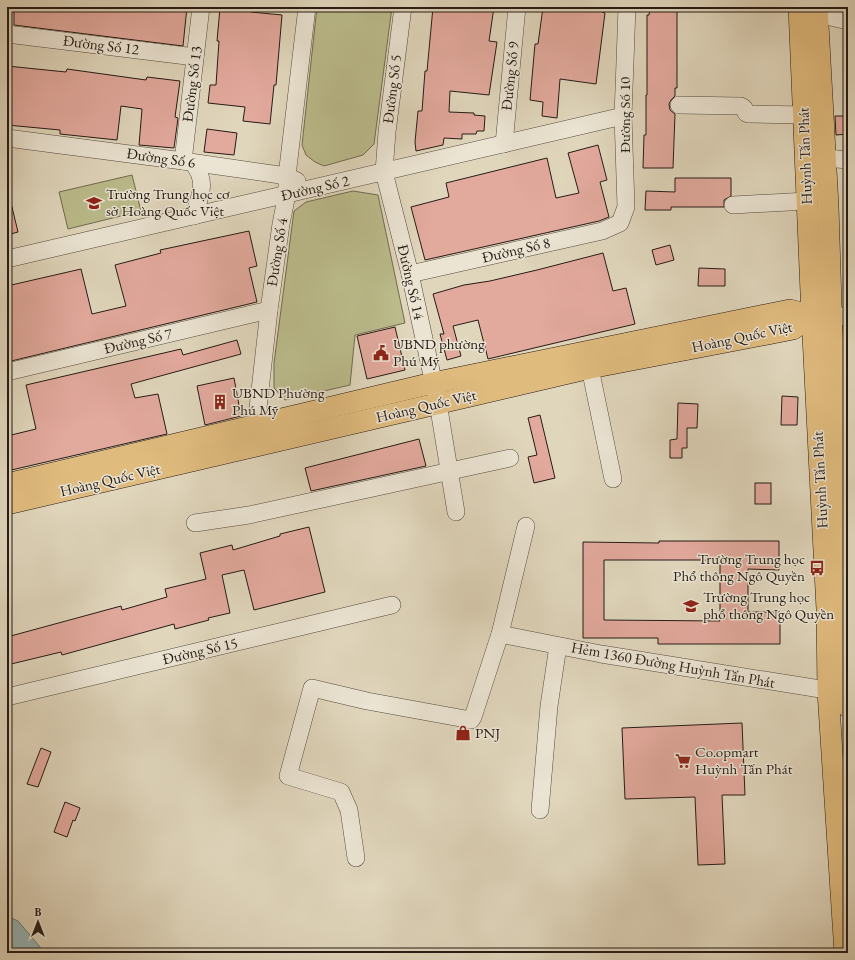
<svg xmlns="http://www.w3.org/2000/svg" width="855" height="960" font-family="'EB Garamond',serif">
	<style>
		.green { fill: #bbbb8b; stroke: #706b50 }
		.water { fill: #97b7ba; stroke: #697978 }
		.building { fill: #e2a99d; stroke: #251b15; fill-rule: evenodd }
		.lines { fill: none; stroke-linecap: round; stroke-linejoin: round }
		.minor-casing { stroke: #544a3f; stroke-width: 18 }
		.major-casing { stroke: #251b15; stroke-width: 22 }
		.minor { stroke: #ebe4d3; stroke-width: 17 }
		.major { stroke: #e0bb7e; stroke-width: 21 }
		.labels { text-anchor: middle; stroke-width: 3; stroke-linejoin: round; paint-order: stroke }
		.street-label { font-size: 15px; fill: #251b15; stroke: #ebe4d3 }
		.poi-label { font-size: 15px; fill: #251b15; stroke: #ebe4d3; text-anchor: start }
	</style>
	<rect width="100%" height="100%" fill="#e0d6bc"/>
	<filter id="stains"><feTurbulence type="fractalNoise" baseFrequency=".005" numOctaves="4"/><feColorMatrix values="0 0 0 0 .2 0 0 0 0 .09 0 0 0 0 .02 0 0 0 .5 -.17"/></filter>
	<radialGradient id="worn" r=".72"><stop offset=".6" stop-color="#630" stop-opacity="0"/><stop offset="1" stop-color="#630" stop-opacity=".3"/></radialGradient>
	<g class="green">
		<path d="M317,7H392L374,144L363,155L324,166L315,162L306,155L302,145Z"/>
		<path d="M132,175L141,211L68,229L59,192Z"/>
		<path d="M353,191L378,195L405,323L355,335L350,385L285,400L274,388V363L294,211L306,202Z"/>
	</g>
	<path class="water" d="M7,916L18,921L45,953H7Z"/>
	<g class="building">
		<path d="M14,7H187L183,46L14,25Z"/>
		<path d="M433,7H494L489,41L497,42L489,95L450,91L449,112L474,113V115L485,116L484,131H477L476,134H462V139L444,138L443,145L416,151L415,142L418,111H422L425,71H427Z"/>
		<path d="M543,7H602V12L605,13L596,84L560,79L557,118L542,116L543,102L530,100L535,44H538Z"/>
		<path d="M650,7H677V88H675V96L671,100L669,104L670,110L675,114L673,168H643L644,135H646V95H647V15H649Z"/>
		<path d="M220,8L251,10V12L282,15L276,85H274L270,124L243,121L245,107L208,103L210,85H216L219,41H217Z"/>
		<path d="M7,66L66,72L67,69L146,80L147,77L180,81L175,117L178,118L174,148L139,145L142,109L121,106L117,140L60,134V130L7,125Z"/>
		<path d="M835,116H848V134L836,135Z"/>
		<path d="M207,129L237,133L234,155L204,152Z"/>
		<path d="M598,145L607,180L600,182L609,217L599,221L425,260L411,207L449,197L446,183L547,158L556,198L579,193L568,153Z"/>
		<path d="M675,178H731V196L724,200V207H671V210H645L646,191L675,192Z"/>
		<path d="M7,203H11L18,232L7,235Z"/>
		<path d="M249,231L257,266L249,268L257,302L7,362V286L81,269L92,314L126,306L115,265L161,253L160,250Z"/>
		<path d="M670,245L674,260L656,265L652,250Z"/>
		<path d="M603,253L613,291L626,288L635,324L488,359L478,320L453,326L461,356L447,360L440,334H444L433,294L464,285L490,281L537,270Z"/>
		<path d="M699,268L725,269V286H698Z"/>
		<path d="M395,327L405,370L367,379L357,336Z"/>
		<path d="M237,340L241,354L131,384L135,398L158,394L167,434L7,471V436L36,429L26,385L181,349L183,355Z"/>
		<path d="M234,378L241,416L205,425L197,386Z"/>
		<path d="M782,396L798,397L797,425H781Z"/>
		<path d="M678,403L698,404L697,428H687V448H682V458H670V440L677,439Z"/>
		<path d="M540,415L555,478L534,483L528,457L537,455L528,418Z"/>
		<path d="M419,439L426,466L311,491L305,468Z"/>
		<rect x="755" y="483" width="16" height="21"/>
		<path d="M309,527L325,592L254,610L244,570L222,575L230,613L208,618L209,620L175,629L174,624L62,655L61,652L7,665V637L121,606L122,610L167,597L165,589L206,579L200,553L232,545L233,550L280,536V534Z"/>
		<path d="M659,541H779V570L748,569V612H780V644H658V638H583V542L659,543ZM604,560H720V621L604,620Z"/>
		<path d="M742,723L745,795H722L725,864L698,865L695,797L625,799L622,728Z"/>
		<path d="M41,748L51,752L38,787L27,784Z"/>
		<path d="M65,802L80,808L75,821L73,820L67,837L54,832Z"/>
	</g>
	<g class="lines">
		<defs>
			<g id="minor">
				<path d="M403,7L387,132L384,172L410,274L438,403L456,512"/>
				<path d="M818,14L848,21"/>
				<path d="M7,34L195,57"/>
				<path d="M679,105L741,106L744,108L746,113L748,114L804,115"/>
				<path d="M7,138L183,161L287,176L297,181"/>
				<path d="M504,144L517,7"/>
				<path d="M826,158L848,160"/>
				<path d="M183,161L201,7"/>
				<path d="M193,163C208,182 200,195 194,216"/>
				<path d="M733,205L807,201"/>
				<path d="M7,259L623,116"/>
				<path d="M410,274L602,231L620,223L626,207L623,116L627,7"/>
				<path d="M832,315L848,317"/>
				<path d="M590,368L613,479"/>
				<path d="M7,372L269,310"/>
				<path d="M256,426L269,310L281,224L287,194V176L307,7"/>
				<path d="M195,523L249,515L510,458"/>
				<path d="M500,634L601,654L839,692"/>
				<path d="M7,697L392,605"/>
				<path d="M540,810L549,706L558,646"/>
				<path d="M356,858L349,810L341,792L288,776L312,688L367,701L471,720L473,717L500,634L526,526"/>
			</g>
			<g id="major">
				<path d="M799,7L812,316L827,609L828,691L845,953"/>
				<path d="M817,7L828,206L831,304L848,707"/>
				<path d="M7,484L433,383L790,310L812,316L832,315"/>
				<path d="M7,504L590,368L793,329L812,316"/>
			</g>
		</defs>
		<use href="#minor" class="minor-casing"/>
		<use href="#major" class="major-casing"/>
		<use href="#minor" class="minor"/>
		<use href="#major" class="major"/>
	</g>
	<defs>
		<symbol id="school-bare" viewBox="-9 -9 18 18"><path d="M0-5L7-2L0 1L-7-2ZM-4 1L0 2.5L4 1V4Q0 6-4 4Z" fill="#8f2418" stroke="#ebe4d3" stroke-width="2.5" paint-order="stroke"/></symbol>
		<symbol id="civic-bare" viewBox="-9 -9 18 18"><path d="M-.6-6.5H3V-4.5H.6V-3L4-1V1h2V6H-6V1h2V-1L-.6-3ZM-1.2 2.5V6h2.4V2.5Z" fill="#8f2418" stroke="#ebe4d3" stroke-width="2.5" paint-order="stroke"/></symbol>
		<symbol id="building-bare" viewBox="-9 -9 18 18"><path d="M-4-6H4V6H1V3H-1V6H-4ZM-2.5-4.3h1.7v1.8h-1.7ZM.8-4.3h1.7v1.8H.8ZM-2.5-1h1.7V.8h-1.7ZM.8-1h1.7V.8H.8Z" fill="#8f2418" stroke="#ebe4d3" stroke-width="2.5" paint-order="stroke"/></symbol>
		<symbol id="bus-bare" viewBox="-9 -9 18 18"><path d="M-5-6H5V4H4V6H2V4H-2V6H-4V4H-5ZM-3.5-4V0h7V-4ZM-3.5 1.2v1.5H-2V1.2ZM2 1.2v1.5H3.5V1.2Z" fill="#8f2418" stroke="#ebe4d3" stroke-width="2.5" paint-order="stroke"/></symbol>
		<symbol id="shop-bare" viewBox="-9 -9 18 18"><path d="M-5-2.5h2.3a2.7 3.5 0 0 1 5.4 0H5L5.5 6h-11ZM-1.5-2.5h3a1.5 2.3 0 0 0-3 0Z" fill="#8f2418" stroke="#ebe4d3" stroke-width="2.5" paint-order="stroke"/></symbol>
		<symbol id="supermarket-bare" viewBox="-9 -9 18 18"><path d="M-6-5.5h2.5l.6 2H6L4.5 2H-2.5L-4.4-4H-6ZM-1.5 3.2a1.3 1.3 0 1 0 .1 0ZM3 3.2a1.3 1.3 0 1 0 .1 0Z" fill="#8f2418" stroke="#ebe4d3" stroke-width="2.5" paint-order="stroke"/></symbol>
	</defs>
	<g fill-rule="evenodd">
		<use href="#school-bare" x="83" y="192" width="22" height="22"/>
		<use href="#civic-bare" x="370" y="342" width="22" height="22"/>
		<use href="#building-bare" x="209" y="391" width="22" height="22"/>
		<use href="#bus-bare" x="806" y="557" width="22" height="22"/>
		<use href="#school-bare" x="680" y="595" width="22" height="22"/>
		<use href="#shop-bare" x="452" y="722" width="22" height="22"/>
		<use href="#supermarket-bare" x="672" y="750" width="22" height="22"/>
	</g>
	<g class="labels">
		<g class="street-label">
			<text transform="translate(101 45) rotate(7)" y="5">Đường Số 12</text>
			<text transform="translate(510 76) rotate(-84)" y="5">Đường Số 9</text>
			<text transform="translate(192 84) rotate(-83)" y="5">Đường Số 13</text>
			<text transform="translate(392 89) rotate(-83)" y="5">Đường Số 5</text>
			<text transform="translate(625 115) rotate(-90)" y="5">Đường Số 10</text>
			<text transform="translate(805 156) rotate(-92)" y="5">Huỳnh Tấn Phát</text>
			<text transform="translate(161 158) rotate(8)" y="5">Đường Số 6</text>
			<text transform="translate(315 188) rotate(-13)" y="5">Đường Số 2</text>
			<text transform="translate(516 250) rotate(-13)" y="5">Đường Số 8</text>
			<text transform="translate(277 252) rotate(-81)" y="5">Đường Số 4</text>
			<text transform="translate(411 282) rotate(77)" y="5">Đường Số 14</text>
			<text transform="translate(742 337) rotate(-12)" y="5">Hoàng Quốc Việt</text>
			<text transform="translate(138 341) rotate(-13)" y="5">Đường Số 7</text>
			<text transform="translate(426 406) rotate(-13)" y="5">Hoàng Quốc Việt</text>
			<text transform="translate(110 480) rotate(-13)" y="5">Hoàng Quốc Việt</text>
			<text transform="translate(820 480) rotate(-93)" y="5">Huỳnh Tấn Phát</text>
			<text transform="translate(200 651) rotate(-13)" y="5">Đường Số 15</text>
			<text transform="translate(673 665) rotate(10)" y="5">Hẻm 1360 Đường Huỳnh Tấn Phát</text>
		</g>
		<g class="poi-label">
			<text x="106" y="199">Trường Trung học cơ<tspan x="106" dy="17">sở Hoàng Quốc Việt</tspan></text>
			<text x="393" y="349">UBND phường<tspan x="393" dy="17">Phú Mỹ</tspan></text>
			<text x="232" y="398">UBND Phường<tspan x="232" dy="17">Phú Mỹ</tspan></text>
			<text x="805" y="564" text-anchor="end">Trường Trung học<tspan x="805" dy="17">Phổ thông Ngô Quyền</tspan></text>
			<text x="703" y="602">Trường Trung học<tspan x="703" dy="17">phổ thông Ngô Quyền</tspan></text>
			<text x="475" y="738">PNJ</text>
			<text x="695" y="757">Co.opmart<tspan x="695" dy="17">Huỳnh Tấn Phát</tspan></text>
		</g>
	</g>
	<rect width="855" height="960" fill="none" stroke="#e0d6bc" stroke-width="24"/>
	<rect x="8" y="8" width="839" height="944" fill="none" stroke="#251b15" stroke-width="2"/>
	<rect x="12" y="12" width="831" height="936" fill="none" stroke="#251b15"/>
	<g transform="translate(38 922)" stroke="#ebe4d3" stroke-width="3" paint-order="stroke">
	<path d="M0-3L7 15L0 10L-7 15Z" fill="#251b15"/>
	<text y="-6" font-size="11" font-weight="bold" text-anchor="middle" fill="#251b15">B</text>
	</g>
	<rect width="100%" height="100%" filter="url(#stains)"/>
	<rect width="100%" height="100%" fill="url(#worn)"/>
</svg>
